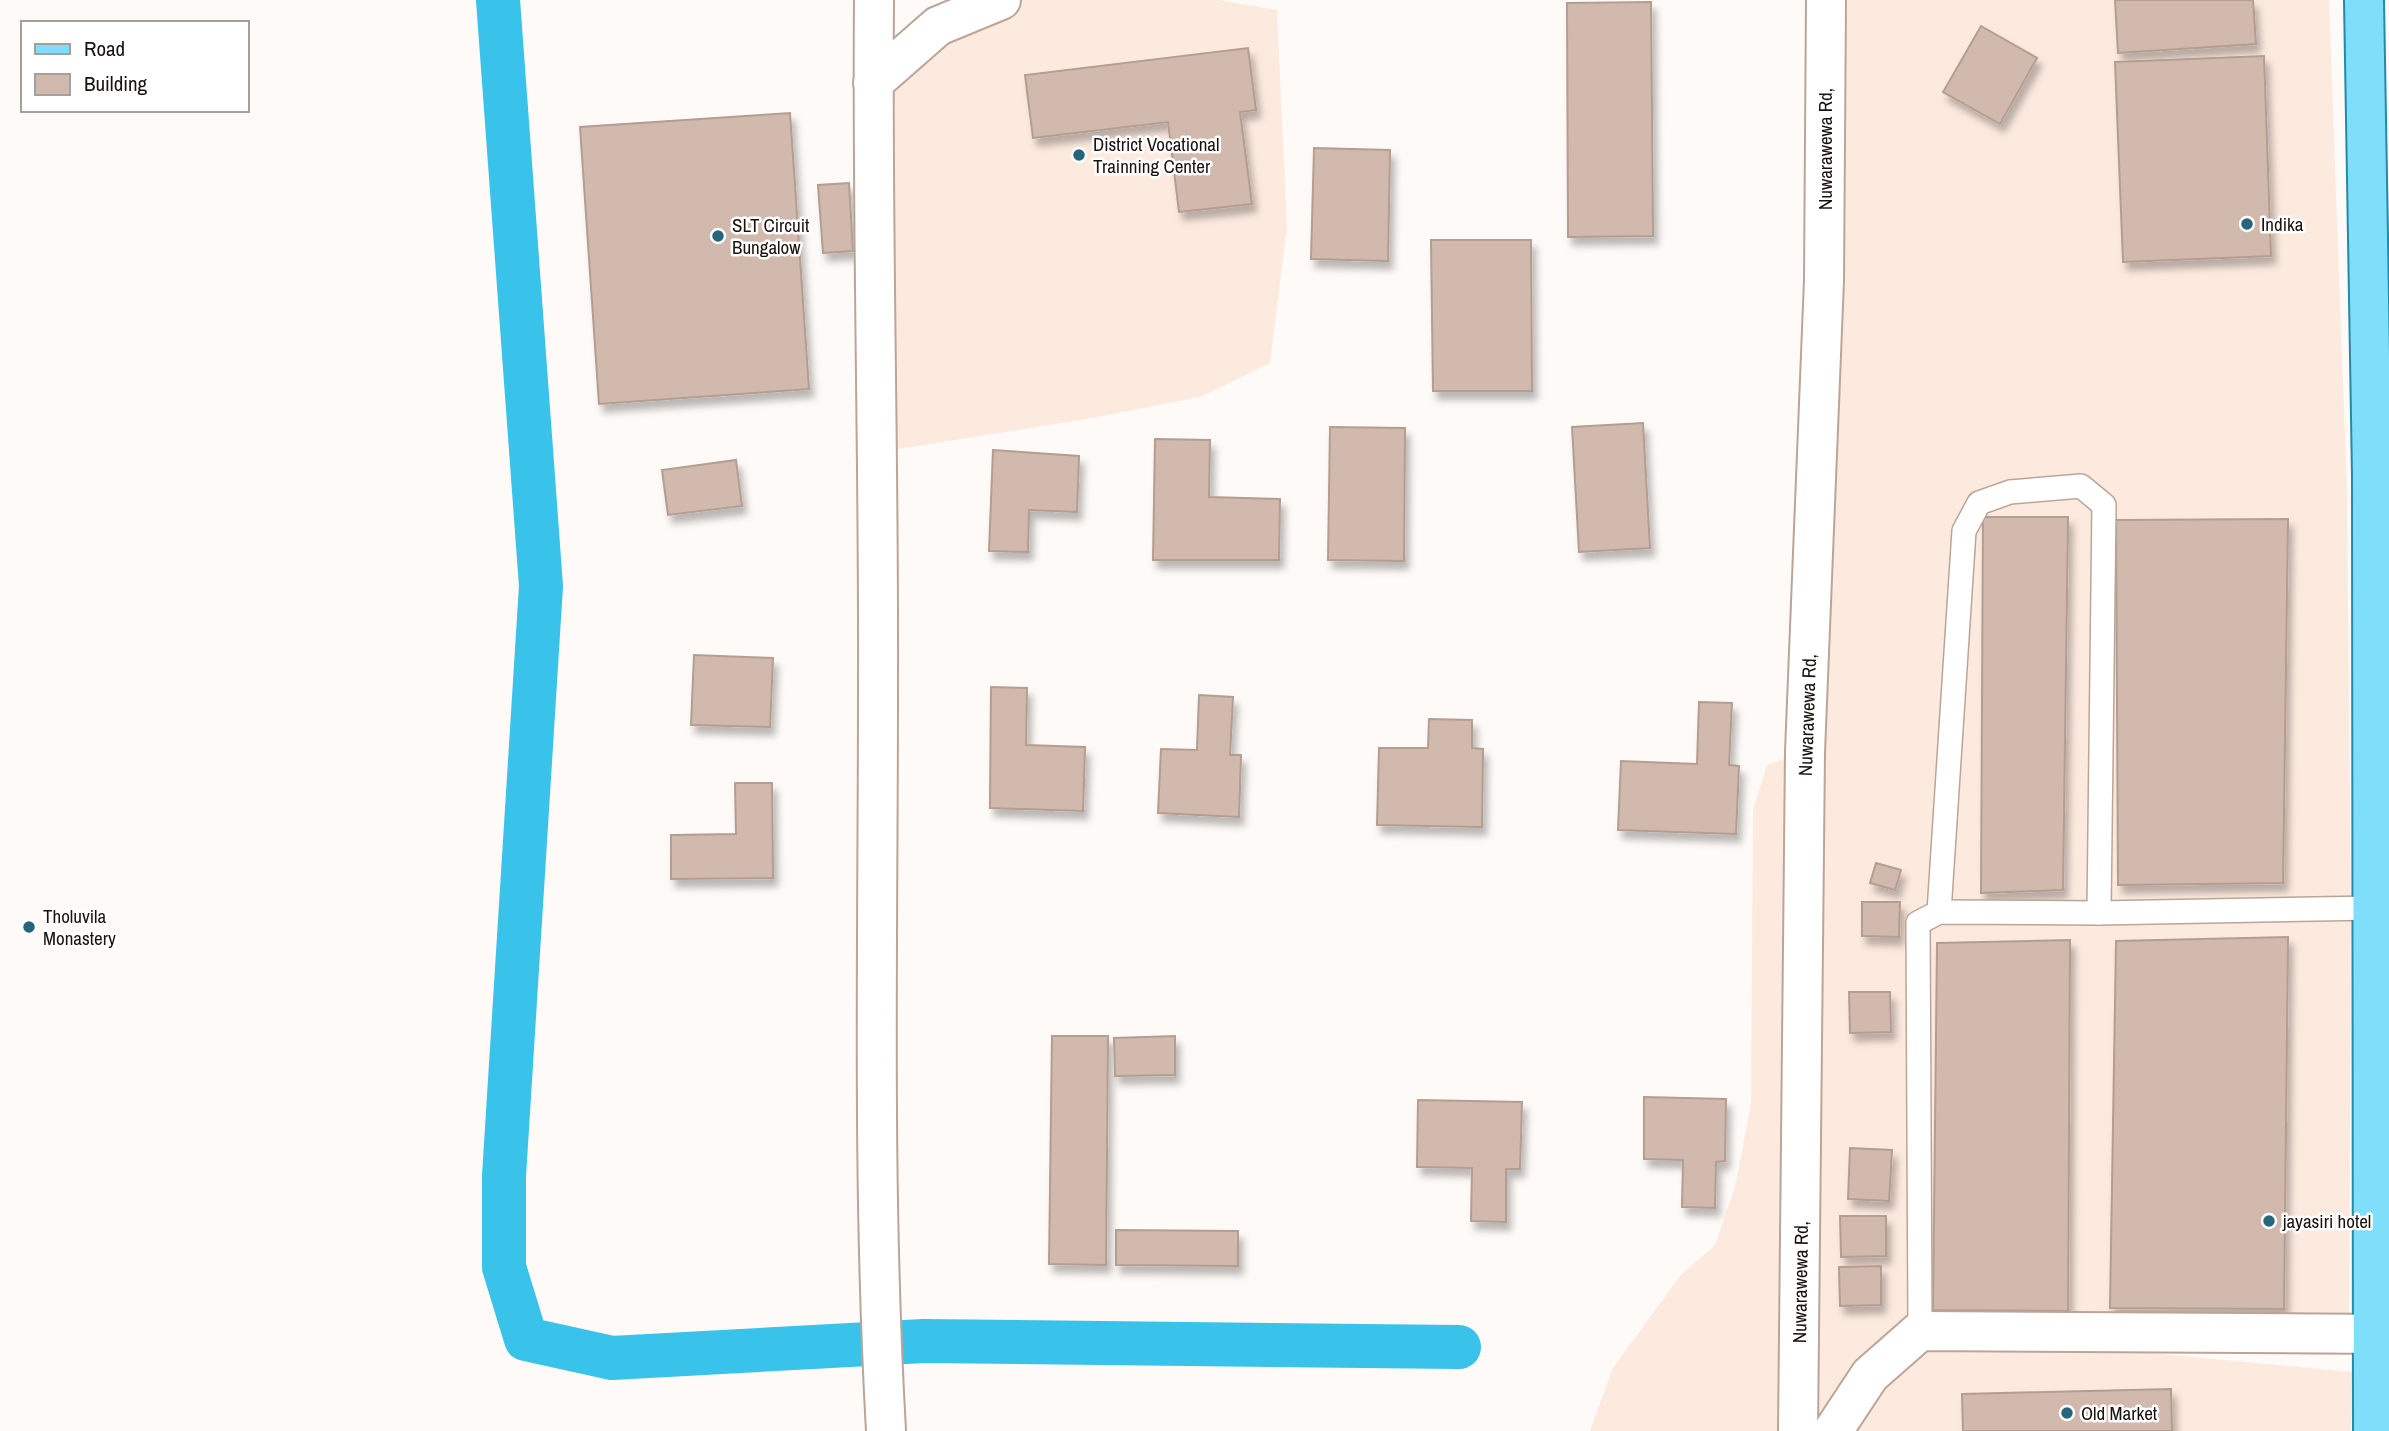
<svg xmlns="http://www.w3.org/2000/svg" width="2389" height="1431" font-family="'Archivo Narrow',sans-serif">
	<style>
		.built { fill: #fdeadf }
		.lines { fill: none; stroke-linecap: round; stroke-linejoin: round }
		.canal { stroke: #39c2ea; stroke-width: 44 }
		.building { fill: #d1baad; stroke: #b49d91; stroke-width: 2; filter: url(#shadow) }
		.service-casing { stroke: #bba598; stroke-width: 26 }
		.minor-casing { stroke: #bba598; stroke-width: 42 }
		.primary-casing { stroke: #248aa5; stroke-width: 42 }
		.service { stroke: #fff; stroke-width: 23 }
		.minor { stroke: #fff; stroke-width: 38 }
		.primary { stroke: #7fdffa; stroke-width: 38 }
		.poi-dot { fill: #25667a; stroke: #fff; stroke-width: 2.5 }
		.labels { text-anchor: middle; stroke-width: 5; stroke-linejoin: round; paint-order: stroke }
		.poi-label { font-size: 19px; fill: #19120d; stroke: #fff; text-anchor: start }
		.street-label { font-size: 19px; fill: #19120d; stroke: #fff }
	</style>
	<defs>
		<filter id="shadow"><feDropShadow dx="4.5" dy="8" stdDeviation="3.5" flood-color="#0004"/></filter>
	</defs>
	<rect width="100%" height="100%" fill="#fefaf7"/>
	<g class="built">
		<path d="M1001,0H1218L1277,10L1287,227L1270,363L1200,397L1081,420L879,452L873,83Z"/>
		<path d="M1826,0H2329L2347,492L2351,916L2349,1313L1927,1332L2352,1372L2351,1431H1590L1613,1368L1680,1276L1715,1245L1735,1187L1751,1104L1753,810L1767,765L1805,752Z"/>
	</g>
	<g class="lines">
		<path class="canal" d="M498,0L541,586L504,1176V1267L526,1339L612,1358L924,1341L1459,1347"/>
	</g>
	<g class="building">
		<path d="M2115,0H2253L2256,44L2118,53Z"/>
		<path d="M1651,2L1653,236L1568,237L1567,3Z"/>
		<path d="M1981,26L2037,58L2000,124L1943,92Z"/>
		<path d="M1248,48L1256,110L1240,112L1252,204L1179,212L1168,122L1033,138L1025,75Z"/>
		<path d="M2264,56L2271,256L2123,262L2115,62Z"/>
		<path d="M790,113L809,389L599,404L580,127Z"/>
		<path d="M1314,148L1390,150L1388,261L1311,259Z"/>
		<path d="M849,183L853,251L823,253L818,185Z"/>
		<path d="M1431,240H1531L1532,391H1433Z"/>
		<path d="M1643,423L1650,548L1579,552L1572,427Z"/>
		<path d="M1330,427L1405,428L1404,561L1328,560Z"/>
		<path d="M1155,439L1210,440L1209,497L1280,499L1279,560H1153Z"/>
		<path d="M993,450L1079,456L1077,512L1029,510L1028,552L989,551Z"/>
		<path d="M736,460L742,506L668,515L662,470Z"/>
		<path d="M1983,517H2068L2063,890L1981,893Z"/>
		<path d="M2288,519L2283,883L2118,885L2116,520Z"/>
		<path d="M694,655L773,658L770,727L691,725Z"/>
		<path d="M991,687L1027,688L1026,745L1085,747L1083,811L990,808Z"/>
		<path d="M1199,695L1233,697L1230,755H1241L1239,817L1158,813L1161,749L1197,750Z"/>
		<path d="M1699,702L1732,703L1729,765L1739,766L1736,834L1618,830L1621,761L1697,764Z"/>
		<path d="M1429,719L1472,720V748L1483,749L1482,827L1377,825L1379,748H1428Z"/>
		<path d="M735,783H772L773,878L671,879V835L736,834Z"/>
		<path d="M1876,863L1901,870L1895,890L1870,883Z"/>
		<path d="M1862,902H1900L1899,937L1862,936Z"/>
		<path d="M2288,937L2284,1309L2110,1308L2116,941Z"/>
		<path d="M2070,940L2068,1311L1933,1310L1937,943Z"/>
		<path d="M1849,992H1890L1891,1032L1850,1033Z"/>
		<path d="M1052,1036H1108L1106,1265L1049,1264Z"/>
		<path d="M1175,1036V1075L1115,1076L1114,1038Z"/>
		<path d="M1644,1097L1726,1099L1725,1161L1716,1162L1715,1208L1682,1207L1683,1160L1644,1159Z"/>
		<path d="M1418,1100L1522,1102L1520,1169H1506V1222L1471,1221L1472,1168L1417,1167Z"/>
		<path d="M1850,1148L1892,1150L1889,1201L1848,1199Z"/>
		<path d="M1840,1216H1886V1256L1841,1257Z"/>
		<path d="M1116,1230L1238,1231V1266L1116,1265Z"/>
		<path d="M1881,1266V1305L1840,1306L1839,1267Z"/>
		<path d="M2171,1389L2172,1431H1963L1962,1394Z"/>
	</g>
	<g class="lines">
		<defs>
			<g id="service">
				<path d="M1939,912L1964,531L1979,503L2010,492L2081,486L2104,505L2099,913"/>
				<path d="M1920,1331L1918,923L1939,912L2099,913L2373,908"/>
			</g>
			<g id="minor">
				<path d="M874,0C872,230 879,460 878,690C878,937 872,1185 886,1431"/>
				<path d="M873,83L938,26L1001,0"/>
				<path d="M1798,1431L1805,752L1824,280L1826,0"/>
				<path d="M1833,1431L1870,1375L1920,1331L2389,1334"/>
			</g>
			<path id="primary" d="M2364,0L2372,476L2373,1431"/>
		</defs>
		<use href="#service" class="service-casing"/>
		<use href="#minor" class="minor-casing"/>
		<use href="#primary" class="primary-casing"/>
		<use href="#service" class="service"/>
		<use href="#minor" class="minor"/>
		<use href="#primary" class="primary"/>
	</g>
	<g class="poi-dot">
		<circle cx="1079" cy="155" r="7"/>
		<circle cx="2247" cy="224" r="7"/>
		<circle cx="718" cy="236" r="7"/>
		<circle cx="29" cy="927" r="7"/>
		<circle cx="2269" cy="1221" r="7"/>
		<circle cx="2067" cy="1413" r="7"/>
	</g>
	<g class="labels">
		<g class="poi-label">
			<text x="1093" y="151">District Vocational<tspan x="1093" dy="22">Trainning Center</tspan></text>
			<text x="2261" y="231">Indika</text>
			<text x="732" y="232">SLT Circuit<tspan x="732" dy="22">Bungalow</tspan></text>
			<text x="43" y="923">Tholuvila<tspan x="43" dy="22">Monastery</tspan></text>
			<text x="2283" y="1228">jayasiri hotel</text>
			<text x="2081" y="1420">Old Market</text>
		</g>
		<g class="street-label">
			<text transform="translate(1825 149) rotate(-90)" y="7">Nuwarawewa Rd,</text>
			<text transform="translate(1807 715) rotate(-88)" y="7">Nuwarawewa Rd,</text>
			<text transform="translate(1800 1282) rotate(-89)" y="7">Nuwarawewa Rd,</text>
		</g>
	</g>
	<rect x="21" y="21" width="228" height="91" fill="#ffffff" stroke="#a3a09e" stroke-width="2"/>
	<rect x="35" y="44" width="35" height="10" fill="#7fdffa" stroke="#a3a09e" stroke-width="2"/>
	<text x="84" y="56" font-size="21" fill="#19120d">Road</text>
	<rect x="35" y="74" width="35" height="21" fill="#d1baad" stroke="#a3a09e" stroke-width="2"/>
	<text x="84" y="91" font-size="21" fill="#19120d">Building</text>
</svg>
